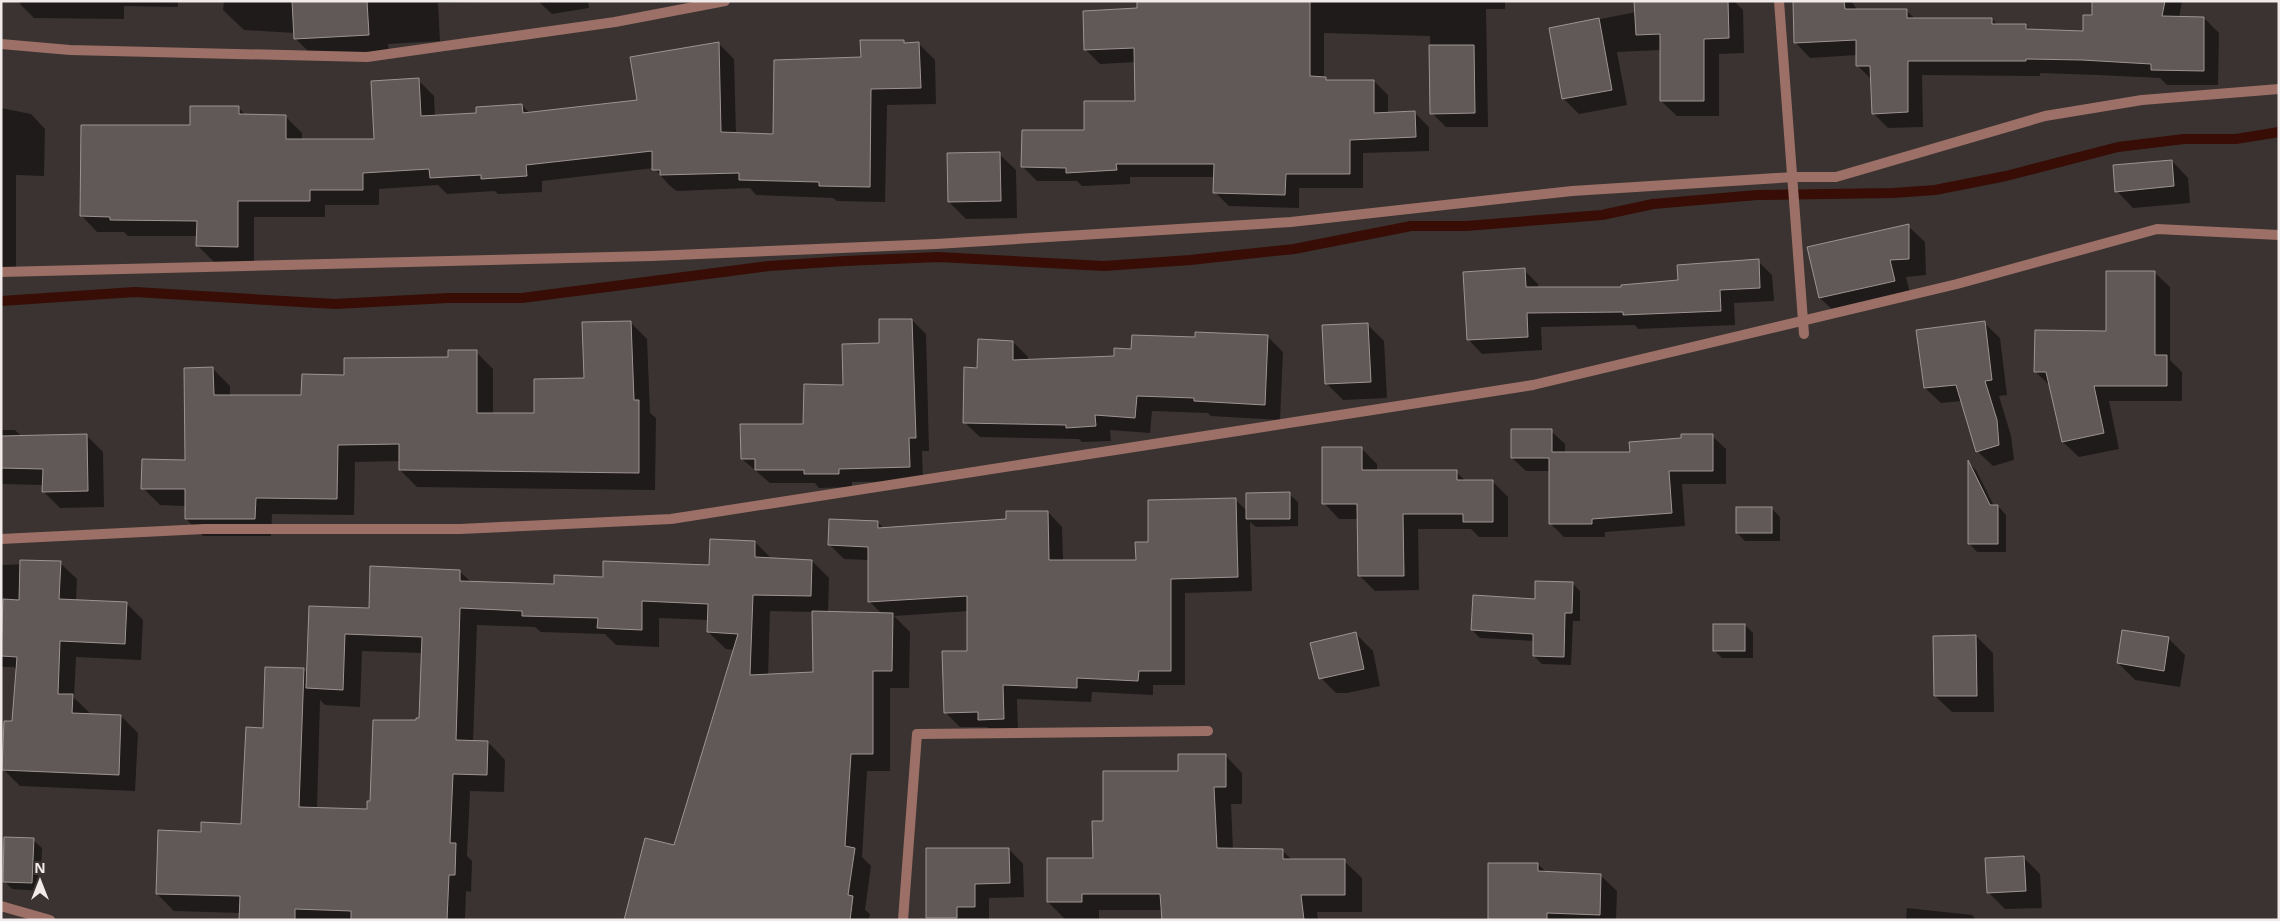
<svg xmlns="http://www.w3.org/2000/svg" width="2280" height="921" font-family="'Open Sans',sans-serif">
	<style>
		.shadow { fill: #0007; fill-rule: evenodd }
		.lines { fill: none; stroke-linecap: round; stroke-linejoin: round }
		.stream { stroke: #370d06; stroke-width: 10 }
		.building { fill: #615957; stroke: #9d9492 }
		.street { stroke: #9c7066; stroke-width: 10 }
	</style>
	<rect width="100%" height="100%" fill="#3a3331"/>
	<g class="shadow">
		<path d="M20,1H178V7L124,6V19L34,18L20,4Z"/>
		<path d="M224,1H531L438,3L440,41L388,44L389,55L316,59L295,38V33L244,30L223,10Z"/>
		<path d="M538,1H588L589,8L552,14Z"/>
		<path d="M1138,1H1505V9H1486L1488,127H1446L1432,113L1430,36L1324,33V78L1329,81H1374L1388,95V113H1415L1429,127V151L1363,153V188H1299V208L1229,206L1215,192V177H1130V184L1082,186L1077,181H1037L1023,167L1137,102L1136,62L1100,64L1086,50L1138,10Z"/>
		<path d="M1692,1H1734L1743,10L1744,53L1719,54V116H1677L1661,101V50L1617,52L1627,105L1579,114L1563,98L1550,29Z"/>
		<path d="M1794,1H1851L1858,11H1907L1915,19H1992L1998,25H2026L2031,31L2084,32L2093,17V1H2182L2179,18H2204L2219,33L2218,85H2167L2160,78L2098,75L2040,73V76L1922,75L1923,127L1888,128L1873,113L1872,80L1857,65V55L1810,58L1795,42Z"/>
		<path d="M903,41L906,44H919L935,60L936,104L887,105L885,202L837,201L833,198L756,195L750,188L677,191L670,186L654,168L542,181V192L498,194L495,191L447,194L438,185L379,189V205H325V217H254V262H214L198,246V236H128L124,232H97L81,215L191,126L238,107L246,116L286,117L302,133V140H375L418,80L434,96L435,117L478,114L522,105L530,114L638,101L718,43L734,59L736,134L775,136L862,58Z"/>
		<path d="M1,108L31,114L45,129L44,176L16,175V268H1Z"/>
		<path d="M999,154L1016,170L1017,218L966,219L949,202Z"/>
		<path d="M2172,161L2188,178L2190,203L2133,208L2117,191Z"/>
		<path d="M1908,226L1925,242L1926,275L1906,277L1911,297L1837,314L1820,298Z"/>
		<path d="M1758,261L1772,275L1774,301L1734,303L1735,325L1638,329L1635,325L1541,327L1542,350L1482,354L1468,339L1524,270L1538,284V288H1622L1679,282Z"/>
		<path d="M2154,272L2170,287V360L2182,372V401H2109L2119,449L2079,457L2063,442L2050,386L2035,371L2108,332Z"/>
		<path d="M912,320L926,334L929,451H922L923,481L852,482V487L819,488L815,483H770L742,459L805,425L844,386L880,344Z"/>
		<path d="M630,322L647,339L650,413L656,418L655,490L417,487L400,470V461L355,462L354,515L272,514L271,536H203L186,519V506L160,505L143,488L186,461L213,369L230,386V396H303L345,376L476,352L493,369V414H536L585,379Z"/>
		<path d="M1984,323L2000,338L2007,395L1999,396L2011,436L2014,460L1993,466L1977,451L1962,401L1941,403L1925,388Z"/>
		<path d="M1367,324L1384,341L1387,398L1343,400L1326,383Z"/>
		<path d="M1267,336L1283,352L1280,420L1211,416L1208,413L1152,411L1150,433L1110,430L1111,441L1082,442L1079,439L980,437L964,422L978,369L1013,342L1028,357V360L1115,357L1132,350L1196,338Z"/>
		<path d="M1,430H15L22,437L87,436L103,452L104,507L60,508L43,491V485L1,484Z"/>
		<path d="M1551,431L1565,444V453H1631L1682,439L1712,436L1726,449V484H1682L1685,526L1605,532V537H1564L1550,523V471H1526L1512,458Z"/>
		<path d="M1361,448L1377,464V472H1456L1466,481H1492L1508,497V537H1479L1471,529H1418L1419,590L1375,591L1360,576L1359,519H1339L1324,503Z"/>
		<path d="M1969,463L1976,470L1994,506H1998L2006,515V552H1977L1969,543Z"/>
		<path d="M1289,494L1298,502V526L1256,527L1250,522L1252,591L1185,593V685H1153V695L1092,692L1091,702L1017,699L1018,733L994,734L987,727H960L946,713L969,652V611L894,616L910,632L909,688H890V771H867L862,857L871,866L865,910L870,914L869,920H625L675,847L734,650L726,649L708,632L709,620L659,618V647L616,645L605,634L541,632L535,627L477,625L473,742H488L505,760L504,792L470,791L467,856L472,861L471,892L466,891L465,920H241V913L174,911L157,894L202,834L243,825L264,729L303,669L308,674L310,608L370,609L459,571L471,582L555,585L711,566L755,542L772,559L812,561L829,578L828,613L882,614L870,602L869,560L844,559L830,545L878,522L884,529L1007,521L1048,512L1062,527L1063,561H1137L1149,543L1235,499L1247,511ZM770,611L813,612L814,674L768,676ZM362,651L423,653L421,719L417,722L368,811L317,809L320,700L325,705L360,707Z"/>
		<path d="M1772,509L1780,517V541H1745L1737,533Z"/>
		<path d="M60,563L77,579L76,601L126,603L143,620L141,660L76,657L74,698L89,712V715L121,716L138,733L135,791L20,786L4,770L14,723L17,671L14,667H1V565Z"/>
		<path d="M1572,583L1580,591V621H1573L1571,665L1542,664L1534,656V641L1480,638L1472,630Z"/>
		<path d="M1745,625L1753,633V658H1722L1714,650Z"/>
		<path d="M1356,634L1373,651L1380,686L1347,693H1336L1319,676Z"/>
		<path d="M1976,636L1993,653L1994,712H1952L1935,696Z"/>
		<path d="M2168,638L2185,655L2180,687L2135,680L2118,663Z"/>
		<path d="M1225,755L1242,773V804H1231L1233,850H1282L1293,861H1344L1362,878V912H1317L1318,920H1163V910H1099V919H1065L1048,902L1094,859L1104,822L1179,773Z"/>
		<path d="M33,840L42,848L40,891L12,889L4,881Z"/>
		<path d="M1009,849L1023,864L1024,897L989,898V920H930L927,918Z"/>
		<path d="M2023,857L2040,874L2042,908L2005,909L1988,892Z"/>
		<path d="M1538,864L1546,872L1600,875L1617,891L1616,920H1440V918H1489Z"/>
		<path d="M1907,908L1972,915L1976,920H1906Z"/>
	</g>
	<g class="lines">
		<path class="stream" d="M1,301L135,292L335,304L448,298H522L769,266L845,261L939,257L1104,266L1190,260L1294,249L1411,226H1466L1602,215L1653,204L1757,195L1893,193L1935,190L2006,176L2118,147L2184,139H2236L2279,132"/>
	</g>
	<g class="building">
		<path d="M292,1H367L369,35L294,39Z"/>
		<path d="M1137,1H1310V76L1326,77V80H1374V113L1415,111L1416,137L1350,140V174H1286L1285,195L1213,193L1214,164H1116L1117,170L1066,173V168L1021,167L1022,130H1084V101H1135L1134,48L1084,50L1083,11L1137,8Z"/>
		<path d="M1634,1H1728L1729,38L1704,39V101H1660V34L1636,35Z"/>
		<path d="M1793,1H1844L1845,9H1907V18H1992V24H2026V29L2083,31V15H2092V1H2165L2162,16L2204,17V71L2151,70V64L2082,60L2026,59V61H1908V112L1872,114L1870,66H1856V40L1794,43Z"/>
		<path d="M1599,18L1612,90L1562,99L1549,28Z"/>
		<path d="M860,40H904V43L919,42L921,88L871,89L870,187L819,186V182L739,180V173L660,175V170H652V151L526,165L527,176L481,179V175L430,178L429,169L363,173V190H310V201H238V247L196,246L197,221L110,220V217L80,216L81,125H190V106H239V114L286,115V139H374L371,81L419,78L421,116L476,113V107L522,104L523,113L637,100L630,57L719,42L721,132L773,134L774,60L861,57Z"/>
		<path d="M1429,45H1474L1475,113L1430,114Z"/>
		<path d="M1000,152L1001,201L948,202L947,153Z"/>
		<path d="M2172,160L2174,186L2115,192L2113,165Z"/>
		<path d="M1909,224V259L1890,260L1895,281L1819,298L1807,247Z"/>
		<path d="M1759,259L1760,288L1720,290L1721,311L1623,315V312L1527,313L1528,337L1467,340L1463,272L1525,268L1526,287H1621V285L1678,280L1677,265Z"/>
		<path d="M2106,271H2155V355H2167V386H2094L2104,433L2062,442L2046,372H2034L2035,330L2106,331Z"/>
		<path d="M879,319H912L916,438H909L910,467L839,469V474H804V470H755V459H741L740,424H803L804,384L843,385L842,344L879,343Z"/>
		<path d="M631,321L634,400H639V473L399,470V444L338,445L337,499L256,498L255,519H185V489H141L142,459L185,460L184,368L213,367L214,395H301L302,374L344,375V358L448,357V350H477V413H534V379L584,378L582,322Z"/>
		<path d="M1985,321L1992,380L1985,381L1997,420L1999,445L1976,452L1956,385L1924,388L1916,330Z"/>
		<path d="M1368,323L1371,382L1325,384L1322,325Z"/>
		<path d="M1195,332L1268,335L1265,405L1194,401V398L1137,396L1135,418L1095,415L1096,426L1066,428V425L963,423L964,367L977,368L978,339L1013,341V360L1114,356V348L1131,349L1132,335L1195,337Z"/>
		<path d="M1511,429H1552V452H1630L1629,442L1681,438V434H1713V471H1669L1672,513L1592,519V524H1549V458H1511Z"/>
		<path d="M87,434L88,491L42,492L43,469L1,468V436Z"/>
		<path d="M1322,447H1362V470H1457V480H1493V522H1463V514H1403L1404,576H1358L1357,504H1322Z"/>
		<path d="M1968,460L1990,505H1998V544H1968Z"/>
		<path d="M1290,492V519H1246V493Z"/>
		<path d="M1236,498L1238,577L1171,579V671H1139L1138,681L1077,678V688L1003,685L1004,719L978,720V712L944,713L942,651H967V596L868,602V547L828,545L829,519L878,521V528L1006,519V511H1048L1049,560H1136L1135,542H1148V500Z"/>
		<rect x="1736" y="507" width="36" height="26"/>
		<path d="M710,539L755,541V557L812,560L811,596L753,595L750,675L813,672L812,611L893,613L892,671H873V754H851L845,846L855,848L848,895L853,896L850,920H624L645,838L674,845L738,634L707,632L708,604L642,601V630L597,628L598,618L522,616V611L460,608L456,740L488,741L487,775L453,774L450,843H456L455,875H449L447,920H351V911L295,909V920H239L240,896L156,894L158,830L201,832V822L241,824L246,727L263,728L265,667L304,668L299,807L367,809V801H370L373,720H416V718H419L422,637L345,634L343,690L306,688L309,606L369,608L370,566L460,570V581L554,584V575L603,577V561L709,565Z"/>
		<path d="M20,560L61,561L59,599L127,602L125,644L60,641L58,694H73L72,713L121,715L119,775L2,770L4,721H12L17,657L1,656L3,599L19,600Z"/>
		<path d="M1535,581L1573,582L1572,613H1565L1564,657L1533,656V634L1471,630L1473,595L1535,599Z"/>
		<rect x="1713" y="624" width="32" height="27"/>
		<path d="M2122,630L2169,637L2164,671L2117,663Z"/>
		<path d="M1356,632L1364,669L1319,679L1310,643Z"/>
		<path d="M1976,635L1977,696H1934L1933,636Z"/>
		<path d="M1178,754H1226V787H1214L1217,848L1283,849V859H1345V895H1301L1304,920H1162L1160,894H1082V902H1047V858H1093L1092,821H1103V771H1178Z"/>
		<path d="M4,837L34,838L32,883L3,882Z"/>
		<path d="M926,848H1009L1010,883L975,884V907H957V918H926Z"/>
		<path d="M2024,856L2026,891L1987,893L1985,858Z"/>
		<path d="M1488,863H1538V871L1601,874L1600,915L1547,913V920H1488Z"/>
	</g>
	<g class="lines">
		<g class="street">
			<path d="M1779,1L1804,334"/>
			<path d="M1,44L70,50L367,57L615,22L725,1"/>
			<path d="M1,272L652,256L936,244L1291,222L1572,191L1794,177H1836L2045,116L2142,100L2279,89"/>
			<path d="M1,539L204,529H460L671,519L1533,385L1957,284L2157,229L2279,235"/>
			<path d="M1,906L50,920"/>
			<path d="M903,920L917,734L1208,731"/>
		</g>
	</g>
	<rect width="2280" height="921" fill="none" stroke="#f0ebea" stroke-width="5"/>
	<g transform="translate(40 881)" stroke="#3a3331" stroke-width="4" paint-order="stroke">
	<path d="M0-4L9 19L0 12L-9 19Z" fill="#f0ebea"/>
	<text y="-8" font-size="14" font-weight="bold" text-anchor="middle" fill="#f0ebea">N</text>
	</g>
</svg>
